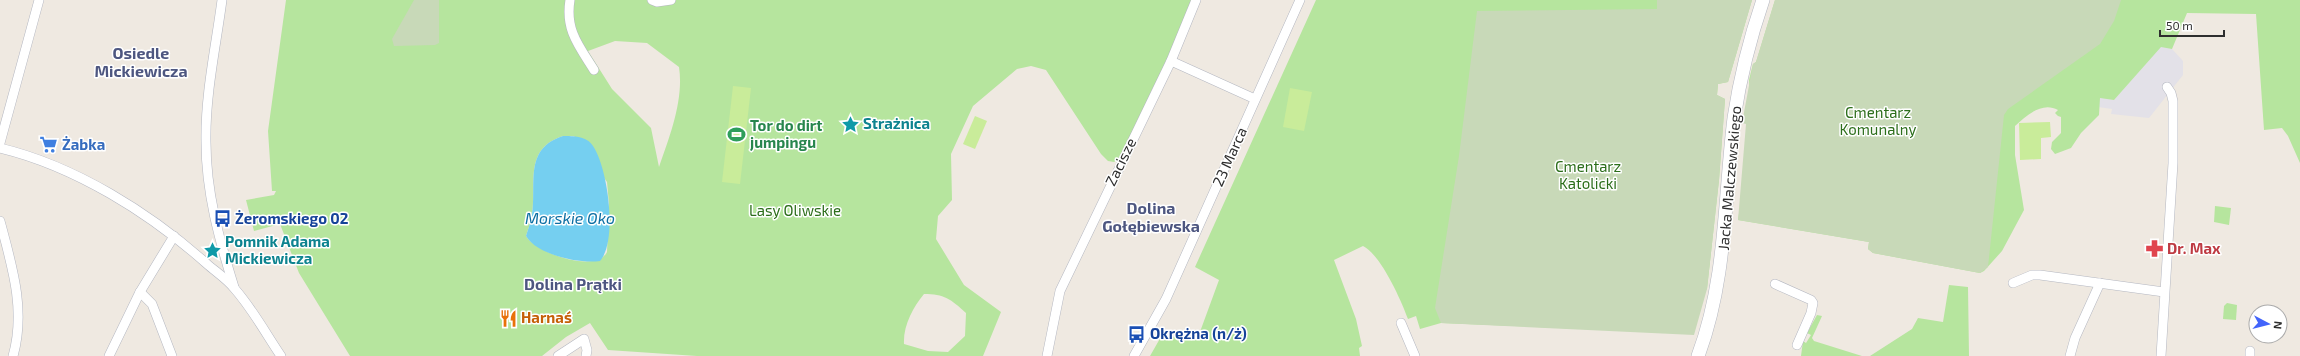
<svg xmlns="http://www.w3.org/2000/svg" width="2300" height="356" font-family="'Exo 2',sans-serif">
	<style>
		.industrial { fill: #e3e1e8 }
		.green { fill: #b6e59e; fill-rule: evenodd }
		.cemetery { fill: #c8d9b8 }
		.pitch { fill: #c9ec9a }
		.water { fill: #75cff0 }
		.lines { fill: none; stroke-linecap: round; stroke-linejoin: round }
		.minor-casing { stroke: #b4b7c1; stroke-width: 10 }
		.secondary-casing { stroke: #b4b7c1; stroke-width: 14 }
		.minor { stroke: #fff; stroke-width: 9 }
		.secondary { stroke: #fff; stroke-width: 13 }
		.labels { text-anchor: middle; stroke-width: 3; stroke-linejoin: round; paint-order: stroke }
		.park-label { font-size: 15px; fill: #2c6e1b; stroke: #fff }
		.culture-label { font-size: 15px; font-weight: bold; fill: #0d838f; stroke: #fff; text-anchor: start }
		.leisure-label { font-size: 15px; font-weight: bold; fill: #27864d; stroke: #fff; text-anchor: start }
		.shop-label { font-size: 15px; font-weight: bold; fill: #366cbe; stroke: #fff; text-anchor: start }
		.street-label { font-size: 15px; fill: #2e2e2e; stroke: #fff }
		.transit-label { font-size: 15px; font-weight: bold; fill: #164399; stroke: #fff; text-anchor: start }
		.health-label { font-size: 15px; font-weight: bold; fill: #be3a42; stroke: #fff; text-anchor: start }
		.food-label { font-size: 15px; font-weight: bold; fill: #c56008; stroke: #fff; text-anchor: start }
		.neighbourhood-label { font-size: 16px; font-weight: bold; fill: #4d5680; stroke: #fff }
		.water-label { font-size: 16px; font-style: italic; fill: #0d6fa3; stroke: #fff }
	</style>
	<rect width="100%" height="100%" fill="#efe9e1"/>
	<path class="industrial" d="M2161,46L2172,49L2183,61V75L2149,118L2111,114L2112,109L2098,107L2100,97L2114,100Z"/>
	<g class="green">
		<path d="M286,0H1193L1182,28L1119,159L1114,162L1108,161L1101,154L1046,70L1031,66L1017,69L973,106L951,154L952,200L938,216L936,239L964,285L1001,312L983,356H697L608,350L590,323L566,337L542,356H350L299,273L280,224L254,231L246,200L274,195L276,191H272L268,131ZM615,41L647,43L679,67C684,99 670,136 659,167L651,128L612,89L588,51ZM563,136H574L607,182L609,204L607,252C596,274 536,253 526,236C528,229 531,222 532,215C537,184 523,149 563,136ZM924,294C944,294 951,299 966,313L965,336L948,352L928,351L904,344C903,326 913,307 924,294Z"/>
		<path d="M1316,0H1752L1728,82L1718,84L1717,95L1725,99L1719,180L1707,289L1654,332L1441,323L1420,329L1416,316L1408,319C1401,300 1381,255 1363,246L1334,260L1356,319L1362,346L1359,348L1360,356H1150L1162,335L1197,340L1219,280L1195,267Z"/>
		<path d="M1775,0H2300V163L2288,136L2282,128L2264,130L2256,14L2187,13L2172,49L2161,47L2114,100L2100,98L2099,115L2081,133L2071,148L2055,154L2051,149L2052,142L2061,133V117L2058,116L2055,113L2058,110C2042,101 2026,116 2015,126V155L2024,210L2002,251L1984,271L1980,273L1873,253L1868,249L1869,242L1738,220L1752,131L1749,80L1753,64L1756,62Z"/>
		<path d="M2215,206L2231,208L2229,225L2214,222Z"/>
		<path d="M1949,285L1968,287L1969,356H1870L1912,329L1918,318L1943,322Z"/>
		<path d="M2227,303L2237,305L2236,320L2223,319L2224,306Z"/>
		<path d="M1817,315L1822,316L1812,338L1814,341L1862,356H1801L1803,341L1806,343L1811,335L1807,333Z"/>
	</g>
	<g class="cemetery">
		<path d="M414,0H439V43L435,45L394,46L392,39Z"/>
		<path d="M1657,0H1752L1728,82L1718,84L1717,95L1725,99L1719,180L1707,289L1694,335L1441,323L1435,308L1459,156L1477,11L1657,9Z"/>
		<path d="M1775,0H2121L2114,21L2100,44L2008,109L2004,115L1988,267L1980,273L1873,253L1868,249L1869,242L1738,220L1746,124L1742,123L1753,64L1756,62Z"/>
	</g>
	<g class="pitch">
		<path d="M733,86L751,88L740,184L722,182Z"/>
		<path d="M1290,88L1312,92L1304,131L1283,127Z"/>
		<path d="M975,116L987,121L975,149L963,144Z"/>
		<path d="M2050,122L2051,137L2041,138V159L2020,160L2019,123Z"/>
	</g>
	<path class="water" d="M563,136C573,136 587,136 593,146C608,168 618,241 600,261C580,264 537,255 526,236C528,229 531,222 532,215C537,184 523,149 563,136Z"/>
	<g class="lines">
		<defs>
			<g id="minor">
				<path d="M222,0C216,46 205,95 206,142C206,192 219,239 234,287"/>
				<path d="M570,0C565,30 579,46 594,70"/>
				<path d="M652,0L657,2L671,0"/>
				<path d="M1171,61L1255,99"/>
				<path d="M0,143L39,0"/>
				<path d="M0,148C75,166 150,213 207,264C216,272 227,279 234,288C252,308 266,334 281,356"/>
				<path d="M0,221C12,266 26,310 13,356"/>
				<path d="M2013,283L2032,275H2040L2164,292"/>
				<path d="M1775,284L1811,300L1813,303L1811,313L1797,345"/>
				<path d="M140,292L152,304L172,356"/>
				<path d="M1401,323L1415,356"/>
				<path d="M109,356L140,292L174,236"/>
				<path d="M558,356L584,339L587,350L586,356"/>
				<path d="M1047,356L1060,291L1171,61L1196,0"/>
				<path d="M1134,356L1166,299L1300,0"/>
				<path d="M2070,356L2075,338L2100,283"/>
				<path d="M2161,356L2173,163V101L2171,93L2167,87"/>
				<path d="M2250,356V351"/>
			</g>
			<path id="secondary" d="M1698,356C1727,279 1724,198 1734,118C1740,78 1750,38 1763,0"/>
		</defs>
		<use href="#minor" class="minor-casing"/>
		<use href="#secondary" class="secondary-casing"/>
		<use href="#minor" class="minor"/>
		<use href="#secondary" class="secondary"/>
	</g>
	<defs>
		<symbol id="sight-bare" viewBox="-9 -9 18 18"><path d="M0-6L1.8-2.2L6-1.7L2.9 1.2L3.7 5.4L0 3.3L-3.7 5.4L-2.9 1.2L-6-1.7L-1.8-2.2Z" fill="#0f9aa8" stroke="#fff" stroke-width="2.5" paint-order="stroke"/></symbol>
		<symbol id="stadium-bare" viewBox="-9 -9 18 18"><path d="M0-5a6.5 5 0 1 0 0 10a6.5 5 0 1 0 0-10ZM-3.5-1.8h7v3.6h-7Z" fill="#2e9e5b" stroke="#fff" stroke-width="2.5" paint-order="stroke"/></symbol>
		<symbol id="supermarket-bare" viewBox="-9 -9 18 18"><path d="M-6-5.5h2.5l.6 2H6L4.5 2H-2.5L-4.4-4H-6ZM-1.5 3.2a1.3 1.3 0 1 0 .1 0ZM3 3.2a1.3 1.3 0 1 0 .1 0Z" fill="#3f7fe0" stroke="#fff" stroke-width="2.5" paint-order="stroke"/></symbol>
		<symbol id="bus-bare" viewBox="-9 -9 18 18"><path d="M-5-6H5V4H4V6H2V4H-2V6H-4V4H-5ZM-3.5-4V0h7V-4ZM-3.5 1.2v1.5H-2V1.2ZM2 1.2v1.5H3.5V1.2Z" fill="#1a4fb4" stroke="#fff" stroke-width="2.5" paint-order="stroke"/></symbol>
		<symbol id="pharmacy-bare" viewBox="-9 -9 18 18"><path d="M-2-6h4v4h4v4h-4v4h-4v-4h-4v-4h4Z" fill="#e0444e" stroke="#fff" stroke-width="2.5" paint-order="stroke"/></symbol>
		<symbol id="restaurant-bare" viewBox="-9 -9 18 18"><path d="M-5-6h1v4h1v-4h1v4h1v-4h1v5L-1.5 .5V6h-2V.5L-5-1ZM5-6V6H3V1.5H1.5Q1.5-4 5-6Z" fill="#e8710a" stroke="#fff" stroke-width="2.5" paint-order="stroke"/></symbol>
	</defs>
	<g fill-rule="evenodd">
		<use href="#sight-bare" x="838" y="112" width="25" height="25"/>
		<use href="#stadium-bare" x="724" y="122" width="25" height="25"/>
		<use href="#supermarket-bare" x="36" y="132" width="25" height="25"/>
		<use href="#bus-bare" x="210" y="206" width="25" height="25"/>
		<use href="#pharmacy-bare" x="2142" y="236" width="25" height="25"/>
		<use href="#sight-bare" x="200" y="238" width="25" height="25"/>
		<use href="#restaurant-bare" x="496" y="306" width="25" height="25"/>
		<use href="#bus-bare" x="1124" y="322" width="25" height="25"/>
	</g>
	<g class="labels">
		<g class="park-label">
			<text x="1878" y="118">Cmentarz<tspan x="1878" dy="17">Komunalny</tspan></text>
			<text x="1588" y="172">Cmentarz<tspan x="1588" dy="17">Katolicki</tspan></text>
			<text x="795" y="216">Lasy Oliwskie</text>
		</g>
		<g class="culture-label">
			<text x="863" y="129">Strażnica</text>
			<text x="225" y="247">Pomnik Adama<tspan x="225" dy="17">Mickiewicza</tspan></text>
		</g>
		<g class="leisure-label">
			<text x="750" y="131">Tor do dirt<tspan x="750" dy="17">jumpingu</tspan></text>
		</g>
		<g class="shop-label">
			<text x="62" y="150">Żabka</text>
		</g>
		<g class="street-label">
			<text transform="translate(1230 157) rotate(-66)" y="5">23 Marca</text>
			<text transform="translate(1121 162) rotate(-64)" y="5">Zacisze</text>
			<text transform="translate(1730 178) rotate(-85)" y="5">Jacka Malczewskiego</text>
		</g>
		<g class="transit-label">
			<text x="235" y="224">Żeromskiego 02</text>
			<text x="1150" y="339">Okrężna (n/ż)</text>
		</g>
		<g class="health-label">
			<text x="2167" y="254">Dr. Max</text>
		</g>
		<g class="food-label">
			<text x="521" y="323">Harnaś</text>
		</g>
		<g class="neighbourhood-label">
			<text x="141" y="59">Osiedle<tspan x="141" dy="18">Mickiewicza</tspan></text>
			<text x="1151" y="214">Dolina<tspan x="1151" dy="18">Gołębiewska</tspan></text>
			<text x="573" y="290">Dolina Prątki</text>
		</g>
		<g class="water-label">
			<text x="570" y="224">Morskie Oko</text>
		</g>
	</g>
	<g transform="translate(2268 324) rotate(97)"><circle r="19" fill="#ffffff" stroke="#ababab"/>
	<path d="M0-3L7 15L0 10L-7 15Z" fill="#4264fb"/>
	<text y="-6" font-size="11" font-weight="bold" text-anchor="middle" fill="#2e2e2e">N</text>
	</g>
	<path d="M2160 30v6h64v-6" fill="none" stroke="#2e2e2e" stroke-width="2"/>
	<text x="2166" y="30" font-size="12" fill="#2e2e2e" stroke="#ffffff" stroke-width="3" paint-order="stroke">50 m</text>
</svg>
